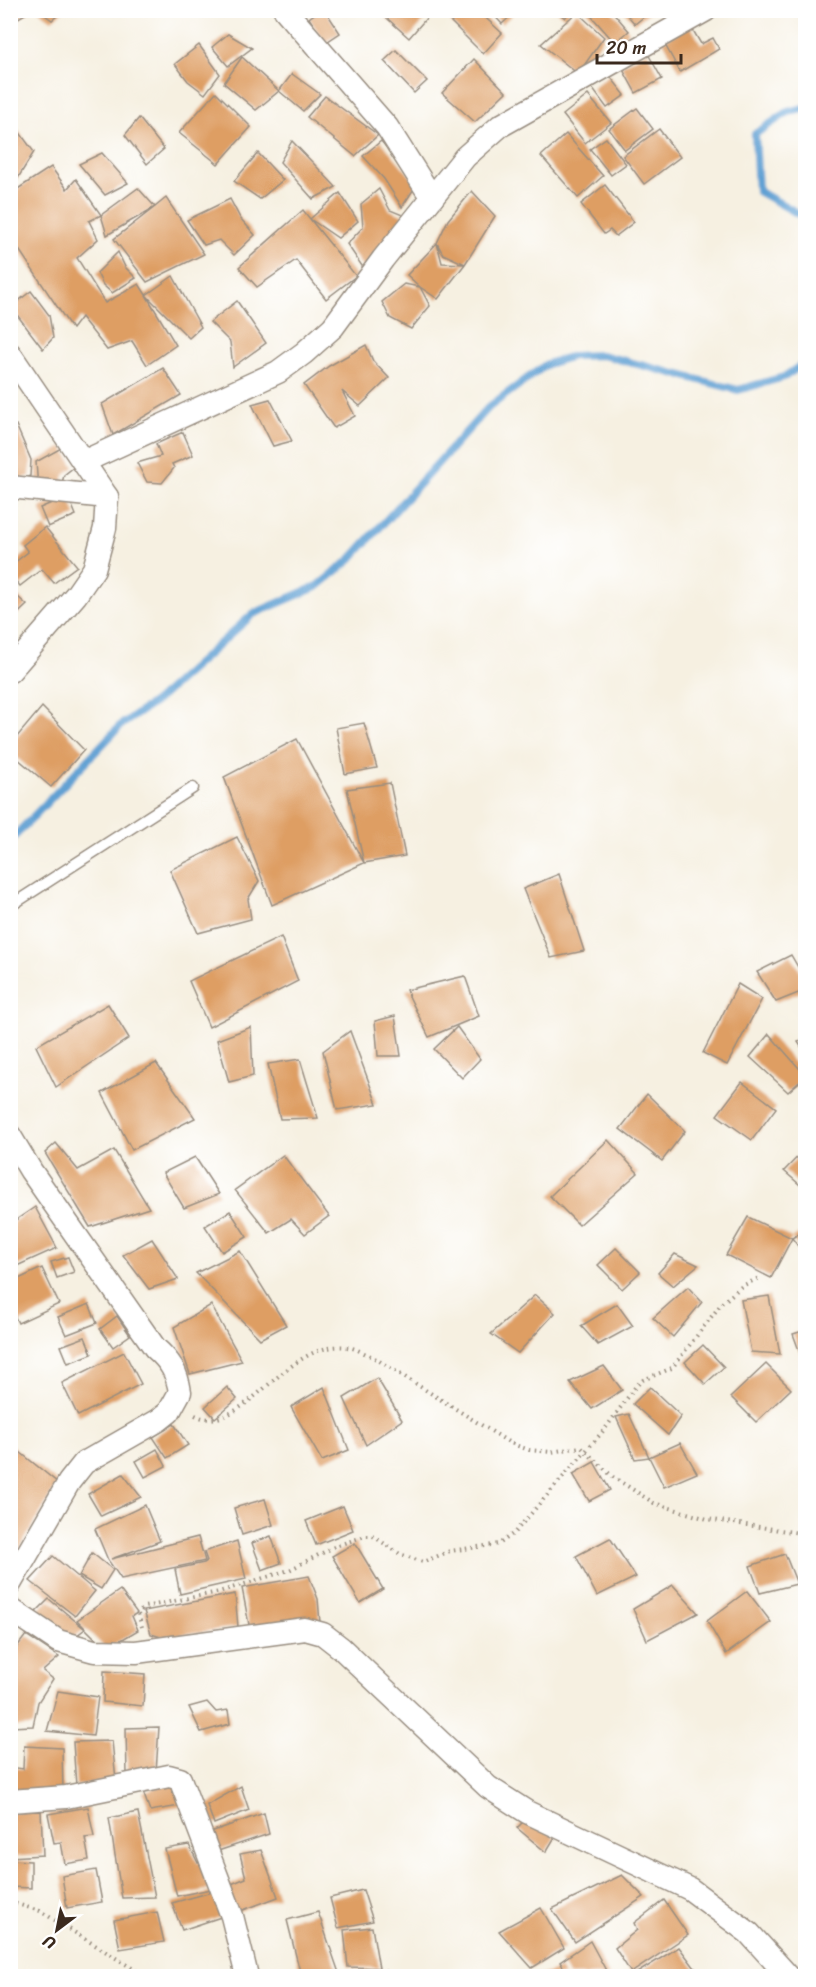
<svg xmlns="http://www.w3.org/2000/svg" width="816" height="1987" font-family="Sriracha,sans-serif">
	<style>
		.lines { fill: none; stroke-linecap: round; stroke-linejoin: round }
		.stream { stroke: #61a0d3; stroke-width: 8 }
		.building { fill: #de9e63 }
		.service-casing { stroke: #988d80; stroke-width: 13 }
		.minor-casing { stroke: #988d80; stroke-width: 25 }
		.path { stroke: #988d80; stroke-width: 4; stroke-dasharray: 1.5 4.5; stroke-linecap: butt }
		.service { stroke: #fff; stroke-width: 10 }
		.minor { stroke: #fff; stroke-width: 22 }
	</style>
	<rect width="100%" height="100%" fill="#fff"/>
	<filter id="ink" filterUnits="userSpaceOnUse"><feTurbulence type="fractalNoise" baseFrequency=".0167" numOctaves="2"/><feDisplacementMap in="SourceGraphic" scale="12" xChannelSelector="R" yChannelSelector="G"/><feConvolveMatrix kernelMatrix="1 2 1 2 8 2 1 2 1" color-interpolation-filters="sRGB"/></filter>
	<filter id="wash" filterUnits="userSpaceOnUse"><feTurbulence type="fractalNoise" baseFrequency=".008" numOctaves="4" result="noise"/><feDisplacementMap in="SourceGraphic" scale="24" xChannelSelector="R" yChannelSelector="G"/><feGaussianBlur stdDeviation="1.35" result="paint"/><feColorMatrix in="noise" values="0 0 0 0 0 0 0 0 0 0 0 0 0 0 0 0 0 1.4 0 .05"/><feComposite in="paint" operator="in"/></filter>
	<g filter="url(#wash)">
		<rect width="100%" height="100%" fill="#f6f0e1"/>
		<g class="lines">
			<g class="stream">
				<path d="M806,108L788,112L755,134L758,191L806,218"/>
				<path d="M10,841L121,725L156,701L253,614L318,586L350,560L489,407L547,364L573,356L602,355L738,390L784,377L806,362"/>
			</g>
		</g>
		<g id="blocks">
			<g class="building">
				<path d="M10,10H32L10,23Z"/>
				<path d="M38,10H64L52,20Z"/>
				<path d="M320,10H325L340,33L325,43L309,18Z"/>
				<path d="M378,10H424L429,15L409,38Z"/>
				<path d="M439,10H477L502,33L483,54Z"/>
				<path d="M489,10H517L502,24Z"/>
				<path d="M555,10H571L565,18Z"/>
				<path d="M586,10H611L629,31L615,43Z"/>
				<path d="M623,10H652L635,24Z"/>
				<path d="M795,10H806V27Z"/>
				<path d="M577,12L604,37L578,74L541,44Z"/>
				<path d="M690,25L701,44L713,38L719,49L680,72L663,41Z"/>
				<path d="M228,34L252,48L228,66L212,47Z"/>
				<path d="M199,45L220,74L205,94L188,81L175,64Z"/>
				<path d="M396,50L427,81L414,93L384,61Z"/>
				<path d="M647,52L662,79L636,93L621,66Z"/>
				<path d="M242,57L279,91L256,110L224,83Z"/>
				<path d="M474,59L506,92L475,122L442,93Z"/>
				<path d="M292,74L320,94L303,111L279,91Z"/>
				<path d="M609,75L625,95L607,108L592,88Z"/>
				<path d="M216,92L251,127L218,164L179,133Z"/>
				<path d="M588,95L611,123L585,143L563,115Z"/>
				<path d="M325,96L378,135L355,156L307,117Z"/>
				<path d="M637,108L653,129L625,150L609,129Z"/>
				<path d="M139,118L164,149L147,164L125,135Z"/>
				<path d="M10,119L34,152L18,178L10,183Z"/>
				<path d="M659,129L680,157L644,184L623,156Z"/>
				<path d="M566,134L603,176L578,198L541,156Z"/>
				<path d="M606,138L626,164L611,175L590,149Z"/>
				<path d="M292,141L336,187L313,199L280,162Z"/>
				<path d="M381,141L417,184L402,207L384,179L363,156Z"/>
				<path d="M102,153L128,183L105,195L79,164Z"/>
				<path d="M258,153L283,180L260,199L234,181Z"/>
				<path d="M51,167L67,189L76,179L101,215L138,188L155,207L166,198L204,254L147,282L114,239L155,207L107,235L101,215L89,221L98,239L77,258L105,303L139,284L146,295L173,276L201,327L189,338L146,295L176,345L147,365L132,341L107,350L81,317L72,329L10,236V194Z"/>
				<path d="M605,185L634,222L616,236L610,230L604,234L581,204Z"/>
				<path d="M379,189L390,210L405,216L364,269L347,244L363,227L361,204Z"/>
				<path d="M472,191L495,216L465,264L438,299L420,287L430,306L411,329L390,318L382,302L404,284L420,287L407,275L437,243L442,263L465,264L443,254L437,243L448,220Z"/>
				<path d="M340,193L358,221L338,238L310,219L356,276L326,299L296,260L257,287L239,267L303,210L310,219Z"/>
				<path d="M230,199L240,218L255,235L234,255L219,240L204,245L187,220Z"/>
				<path d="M118,252L125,267L136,278L112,293L103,285L97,273Z"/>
				<path d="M31,291L49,315L53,338L43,349L11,307Z"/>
				<path d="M237,301L266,343L233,367L230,342L210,322Z"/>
				<path d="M366,345L373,361L389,378L360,406L342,391L355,416L334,428L304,385L329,366Z"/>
				<path d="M163,368L181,395L113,435L102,404Z"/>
				<path d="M270,399L292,441L273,446L252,404Z"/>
				<path d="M16,425L31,460L30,476L12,482L10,427Z"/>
				<path d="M183,432L193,455L172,464L174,468L162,483L147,482L137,463L161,456L156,444Z"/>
				<path d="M63,447L74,467L64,475L60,492L38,488L36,462Z"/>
				<path d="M68,496L76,515L48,527L40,508Z"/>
				<path d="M45,527L77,566L54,583L42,569L20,586L10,575V566L28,552L23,545Z"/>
				<path d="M10,590L27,605L10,621Z"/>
				<path d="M42,707L84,750L51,787L10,752V745Z"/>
				<path d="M364,723L377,768L345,774L336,728Z"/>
				<path d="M297,739L364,863L347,789L390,783L405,856L364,863L272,905L224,777Z"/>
				<path d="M237,837L259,881L248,899L251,919L198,933L170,870Z"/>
				<path d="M559,874L584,951L551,958L523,889Z"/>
				<path d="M281,937L298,981L209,1027L189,981Z"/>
				<path d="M791,955L806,981V990L776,1002L757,972Z"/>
				<path d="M465,976L479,1016L429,1037L406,990Z"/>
				<path d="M738,984L762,999L727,1065L703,1053Z"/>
				<path d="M108,1004L129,1038L56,1087L36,1046Z"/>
				<path d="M395,1016L401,1056H378L375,1021Z"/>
				<path d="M251,1027L253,1076L229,1082L217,1040Z"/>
				<path d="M457,1027L480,1059L462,1078L434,1049Z"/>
				<path d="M350,1031L377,1104L337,1110L323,1051Z"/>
				<path d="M769,1034L806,1076L788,1092L750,1057Z"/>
				<path d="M806,1038V1054L798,1042Z"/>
				<path d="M300,1059L318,1118L280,1119L268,1064Z"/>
				<path d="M156,1063L195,1118L132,1150L102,1093Z"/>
				<path d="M742,1082L776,1108L752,1140L717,1115Z"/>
				<path d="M647,1094L685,1131L662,1161L620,1129Z"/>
				<path d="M608,1140L638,1173L579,1225L550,1196Z"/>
				<path d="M56,1143L78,1170L114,1150L149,1208L90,1227L45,1153Z"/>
				<path d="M806,1148V1190L784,1171Z"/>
				<path d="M283,1155L329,1216L305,1234L291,1219L269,1233L235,1190Z"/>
				<path d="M195,1157L219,1194L184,1208L163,1173Z"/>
				<path d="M35,1207L57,1248L10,1269V1224Z"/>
				<path d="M230,1211L247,1237L222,1252L205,1226Z"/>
				<path d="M748,1217L792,1238L771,1278L726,1255Z"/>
				<path d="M806,1229V1257L792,1238Z"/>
				<path d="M152,1239L178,1279L149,1289L123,1255Z"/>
				<path d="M616,1248L640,1272L622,1289L598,1265Z"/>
				<path d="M240,1251L286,1325L260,1339L196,1273Z"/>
				<path d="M675,1254L698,1265L673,1286L658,1273Z"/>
				<path d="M68,1257L74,1272L57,1278L51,1262Z"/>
				<path d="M42,1268L59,1304L18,1323L10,1307V1283Z"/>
				<path d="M688,1287L702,1302L673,1337L653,1318Z"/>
				<path d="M535,1295L555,1313L518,1353L491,1334Z"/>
				<path d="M769,1296L780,1354L751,1352L741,1300Z"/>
				<path d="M89,1304L97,1323L66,1335L58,1317Z"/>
				<path d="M617,1304L633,1326L598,1345L581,1326Z"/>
				<path d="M211,1305L242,1361L190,1374L174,1327Z"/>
				<path d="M117,1316L130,1335L113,1347L100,1329Z"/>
				<path d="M806,1330V1361H803L793,1334Z"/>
				<path d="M85,1337L92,1354L68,1363L61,1346Z"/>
				<path d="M703,1345L724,1367L705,1384L685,1362Z"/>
				<path d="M124,1352L141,1384L78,1416L62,1383Z"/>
				<path d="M766,1364L791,1389L756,1422L731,1397Z"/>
				<path d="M604,1366L622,1390L592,1409L570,1382Z"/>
				<path d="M377,1378L402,1420L366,1445L344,1398Z"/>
				<path d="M227,1387L237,1399L215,1418L205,1407Z"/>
				<path d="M324,1387L349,1450L322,1461L291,1407Z"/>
				<path d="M650,1387L681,1416L668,1435L633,1404Z"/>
				<path d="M629,1414L649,1457L680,1443L697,1473L664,1487L649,1457L635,1459L616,1417Z"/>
				<path d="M174,1424L188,1445L167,1458L153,1437Z"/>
				<path d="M10,1444L58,1483L17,1554L10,1550Z"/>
				<path d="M157,1449L166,1466L145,1477L136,1461Z"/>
				<path d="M594,1462L610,1490L589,1501L573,1474Z"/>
				<path d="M123,1474L141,1497L101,1516L88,1494Z"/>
				<path d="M265,1499L273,1525L242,1535L234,1508Z"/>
				<path d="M145,1505L160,1541L111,1559L198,1537L205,1561L121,1579L108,1560L95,1529Z"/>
				<path d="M343,1506L353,1530L316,1545L306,1521Z"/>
				<path d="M271,1536L281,1563L262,1570L252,1543Z"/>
				<path d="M610,1538L636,1577L597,1596L576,1556Z"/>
				<path d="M237,1541L246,1579L180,1594L175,1569L204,1563L207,1561L204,1552Z"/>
				<path d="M355,1543L383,1589L360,1603L332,1556Z"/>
				<path d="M92,1553L113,1570L101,1589L79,1576Z"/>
				<path d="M785,1554L797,1584L760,1593L750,1566Z"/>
				<path d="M53,1556L95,1591L75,1616L30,1581Z"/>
				<path d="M309,1576L318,1599L320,1623L250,1630L242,1588Z"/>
				<path d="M673,1585L698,1613L647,1640L633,1609Z"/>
				<path d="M120,1590L137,1613L132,1616L138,1630L106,1649L77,1620Z"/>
				<path d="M747,1591L771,1622L726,1654L707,1621Z"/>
				<path d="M235,1594L238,1627L161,1637L151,1634L144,1611Z"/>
				<path d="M49,1599L85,1629L68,1642L31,1617Z"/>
				<path d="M26,1635L59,1657L43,1671L53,1679L38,1702L33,1726L10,1727V1656Z"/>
				<path d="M104,1671L145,1674L143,1706L103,1702Z"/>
				<path d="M58,1691L98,1697L93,1736L47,1731Z"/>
				<path d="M207,1702L216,1712L228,1710L230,1724L201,1732L189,1707Z"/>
				<path d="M159,1727L156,1772L127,1776L126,1728Z"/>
				<path d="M112,1741L116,1780L76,1786L73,1742Z"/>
				<path d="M24,1746L62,1748L63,1792L10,1793V1767L23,1769Z"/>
				<path d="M175,1781L186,1805L150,1811L143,1792Z"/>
				<path d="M241,1786L249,1810L214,1824L207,1805Z"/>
				<path d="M88,1807L94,1837L85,1838L89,1860L65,1864L61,1842L54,1843L48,1814Z"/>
				<path d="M41,1811L43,1855L10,1857V1812Z"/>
				<path d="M138,1812L155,1897L122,1898L109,1818Z"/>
				<path d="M264,1813L269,1834L212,1853L205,1834Z"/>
				<path d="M527,1818L555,1837L546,1852L517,1828Z"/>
				<path d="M189,1845L198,1863L206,1860L216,1888L177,1896L165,1849Z"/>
				<path d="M261,1850L278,1897L235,1913L224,1887L246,1878L240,1854Z"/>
				<path d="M10,1860L31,1861V1888L10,1887Z"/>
				<path d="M96,1870L102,1902L67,1908L62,1876Z"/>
				<path d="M622,1875L644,1897L575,1942L552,1909Z"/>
				<path d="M219,1890L227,1915L182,1930L172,1903Z"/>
				<path d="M363,1890L373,1921L338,1928L330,1898Z"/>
				<path d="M664,1900L688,1935L631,1973L615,1948L637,1930L634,1923Z"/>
				<path d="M541,1908L564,1948L532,1968L499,1931Z"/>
				<path d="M157,1912L164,1942L120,1949L114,1920Z"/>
				<path d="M318,1912L339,1973L301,1976L287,1920Z"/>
				<path d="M372,1927L379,1968L348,1967L344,1930Z"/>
				<path d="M590,1941L609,1976H569L560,1962Z"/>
				<path d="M679,1947L701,1976H632Z"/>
				<path d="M560,1969L564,1976H539Z"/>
				<path d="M385,1970L386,1976H354L353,1971Z"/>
			</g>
		</g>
	</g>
	<g filter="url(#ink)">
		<use href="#blocks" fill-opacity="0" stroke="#988d80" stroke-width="1.5"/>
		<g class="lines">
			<defs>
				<path id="service" d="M10,906L193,788"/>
				<g id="minor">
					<path d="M285,10L387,127L432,198"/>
					<path d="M10,354L107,497L105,528L94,569L76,595L10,671"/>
					<path d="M85,461L278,372L304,353L333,327L383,259L465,157L500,126L706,10"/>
					<path d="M10,487L107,497"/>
					<path d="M10,1136L31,1171L155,1348C170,1361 177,1372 180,1392L169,1412L159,1420L84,1463L69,1482L10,1584"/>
					<path d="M10,1609L58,1641L94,1651L136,1652L305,1629L323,1634L341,1648L488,1787L527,1812L690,1889L749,1933L788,1976"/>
					<path d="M10,1801L66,1797L169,1776L180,1779L232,1916L247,1976"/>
				</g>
			</defs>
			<use href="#service" class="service-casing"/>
			<use href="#minor" class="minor-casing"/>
			<g class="path">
				<path d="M195,1415C242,1439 286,1339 347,1347C356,1348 365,1354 373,1357L510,1443L529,1450L551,1452L581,1447L613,1477L654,1503L707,1519L806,1534"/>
				<path d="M142,1627L138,1614L144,1607L219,1592L289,1570L336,1546L365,1536H373L400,1554L423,1562L450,1551L499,1544L514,1533L605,1429L636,1386L643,1380L672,1368L722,1303L742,1286L761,1277"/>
				<path d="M10,1902L40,1911L145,1976"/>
			</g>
			<use href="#service" class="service"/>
			<use href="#minor" class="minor"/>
		</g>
	</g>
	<rect width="816" height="1987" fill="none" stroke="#fff" stroke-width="36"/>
	<g transform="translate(57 1930) rotate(212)" stroke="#ffffff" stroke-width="4.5" paint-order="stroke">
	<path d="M0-4.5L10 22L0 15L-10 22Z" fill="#3b2a1e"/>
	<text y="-9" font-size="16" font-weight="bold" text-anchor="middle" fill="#3b2a1e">U</text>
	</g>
	<path d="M597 54v9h84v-9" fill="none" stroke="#3b2a1e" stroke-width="3"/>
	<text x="606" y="54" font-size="18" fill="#3b2a1e" stroke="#ffffff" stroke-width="4.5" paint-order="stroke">20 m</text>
</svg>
